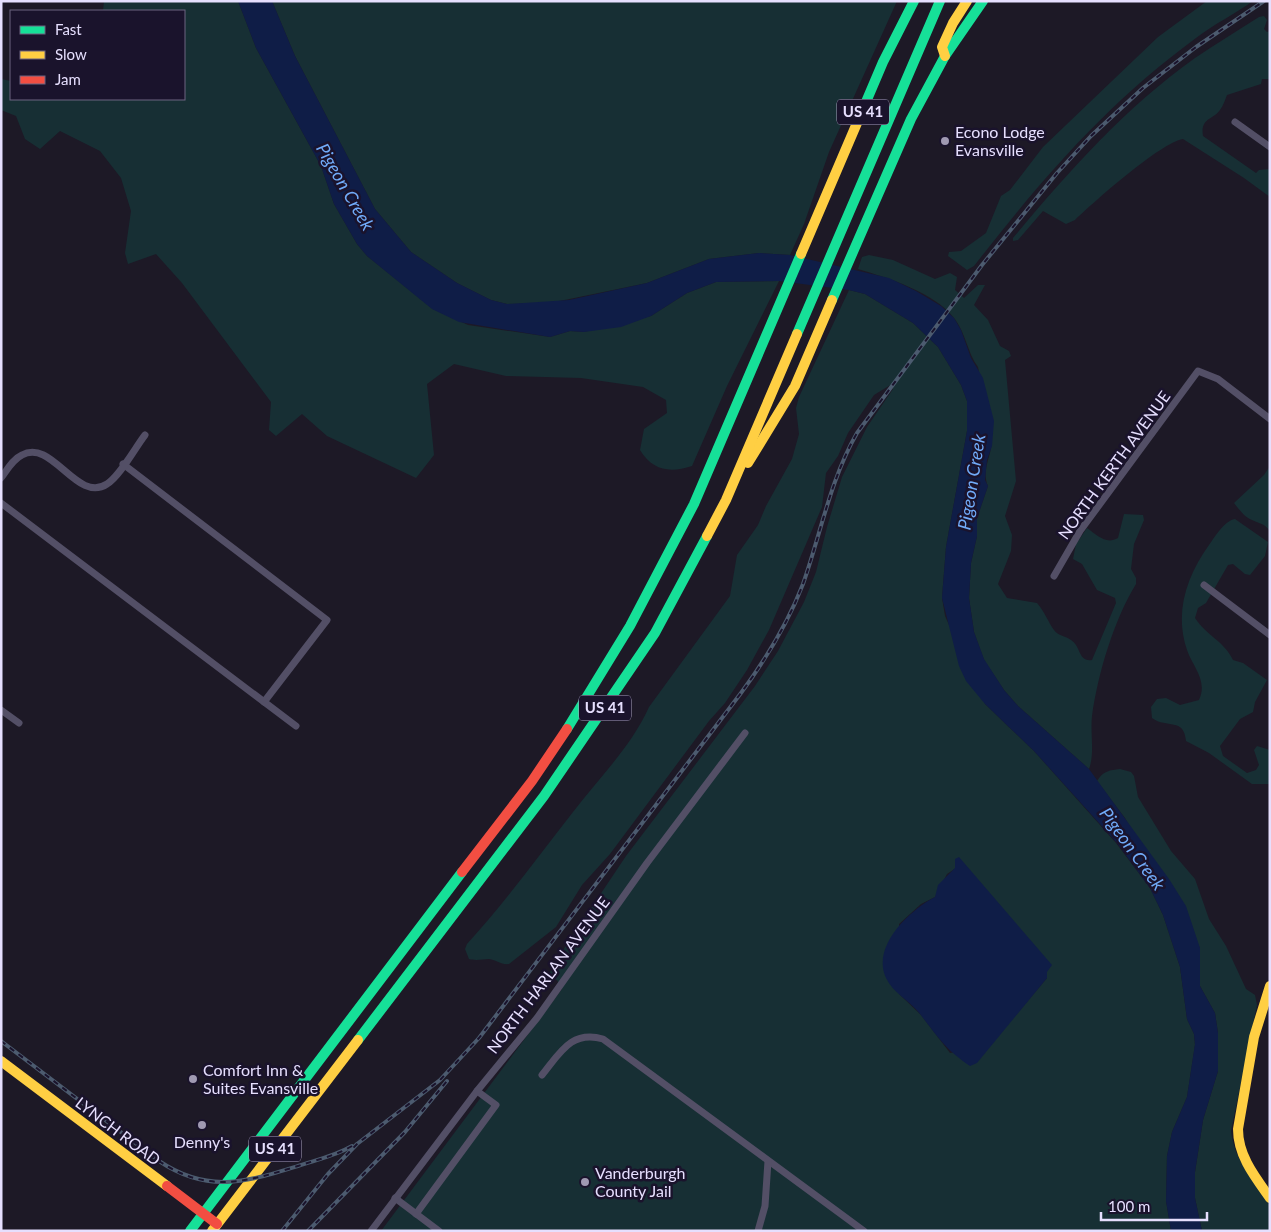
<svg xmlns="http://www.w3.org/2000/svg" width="1271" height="1232" font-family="Lato,sans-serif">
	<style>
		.green { fill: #172f34; fill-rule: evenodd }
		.water { fill: #0f1d47 }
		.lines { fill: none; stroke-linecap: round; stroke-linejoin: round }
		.street { stroke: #534f66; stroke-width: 7 }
		.fast { stroke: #16e098; stroke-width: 10 }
		.slow { stroke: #ffcf43; stroke-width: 10 }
		.jam { stroke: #f24e42; stroke-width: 10 }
		.rail-casing { stroke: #4c5b6f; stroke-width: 4 }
		.rail { stroke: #1a132c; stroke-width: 2; stroke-dasharray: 5.5; stroke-linecap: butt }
		.poi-dot { fill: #a09ab2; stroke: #1a132c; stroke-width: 2 }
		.labels { text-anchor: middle; stroke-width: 5; stroke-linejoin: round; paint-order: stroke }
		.shield { fill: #1a132c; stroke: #a9a2bf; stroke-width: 1 }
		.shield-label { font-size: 15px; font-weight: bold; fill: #e6dffe }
		.poi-label { font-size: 16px; fill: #e6dffe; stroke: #1a132c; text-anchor: start }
		.street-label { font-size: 16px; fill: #e6dffe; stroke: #1a132c }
		.water-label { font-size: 18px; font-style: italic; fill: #71abf9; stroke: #1a132c }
	</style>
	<rect width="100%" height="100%" fill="#1d1926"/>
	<g class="green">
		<path d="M104,1H238L256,48L321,166L334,204L357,244L367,256L433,309L468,325L550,337L570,331L584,332L651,316L687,293L716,282L779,281L727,386L692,466C670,473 653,471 640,450L644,429L667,413L666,400L643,387L581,378L506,376L454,364L427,384L434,455L416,478L327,436L302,414L276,436L269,430L271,402L182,283L156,254L128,264L125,253L131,211L121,178L100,151L60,131L40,149L25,139L16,116L1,110V79L11,81V99H184V11H103Z"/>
		<path d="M272,1H897L829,152L804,224L790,255L759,253L709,259L647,283L550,303L507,304L491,300L457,283L411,252L375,209L295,56Z"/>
		<path d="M1207,1H1253C1235,14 1214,24 1196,38C1106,104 1042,179 974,266L967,270L948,256L949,252L961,251L986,233L1001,196L1010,190L1043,147L1158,37Z"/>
		<path d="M1264,16L1267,20L1264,29L1267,32L1270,31V79H1262L1261,84L1227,95C1225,100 1223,106 1220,110C1213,120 1200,118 1203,136L1256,173L1259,170L1270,169V197L1244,178L1183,139C1160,143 1095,201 1075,220L1066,224L1043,211L1018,240L1013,241V238C1067,173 1126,107 1195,58C1216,44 1238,30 1259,17Z"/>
		<path d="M869,255L893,260L935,279L950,273L957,277L955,290L964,298L978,285H985L974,305L988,320L1000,346L1009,351L1011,356L1005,360L1016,481L1005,516L1012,535L1011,551L998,584L1007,598L1037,603C1045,612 1048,622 1054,630C1058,636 1066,636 1071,640C1081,646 1078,662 1092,660L1116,603L1115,598L1097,590L1082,564L1073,559L1076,544L1087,528C1097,535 1106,545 1118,538L1124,514L1143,515L1144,520L1134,544L1131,569L1136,578V584C1114,620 1098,673 1092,716C1090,733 1095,753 1089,769L1018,706L1004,690L984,660L974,632L969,598L971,563L977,536V518L988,486C982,473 989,460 991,448C994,436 981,383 978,367C967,352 966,333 954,318C934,292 888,278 858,269L862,257Z"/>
		<path d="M849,290L865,294L913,323L938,347L961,385L967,401V431L946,547L942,598L945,616L985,704L1034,751L1116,843L1150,888L1163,915L1180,967L1187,1019L1194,1034L1195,1045L1187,1097L1172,1132L1167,1156L1166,1201L1171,1231H381L562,989L557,980L552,979L549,975L553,965L626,856L755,686L778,651L804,602L816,572L827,527L842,477L867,427L893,389L892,384L874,395L848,433L838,456L826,473L822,507L769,630L747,670L725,703L709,721L610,854L582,885L556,927L509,964C501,965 497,960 489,959C482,959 477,961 469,959L465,949L467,944C505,902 538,857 573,812C599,778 631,747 649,707L730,596L737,555L758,525L766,506L792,459L799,434L796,408L799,397ZM956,868L1047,978L988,1048L950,1053L921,1015L899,994V924L921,904L935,897L947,874Z"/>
		<path d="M1270,466V531C1264,523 1260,524 1252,520C1244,517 1239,509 1234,503L1264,475Z"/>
		<path d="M1235,519L1268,542L1265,556L1250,575L1245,574L1233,564L1228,565L1206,603L1198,608L1195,618C1207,636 1224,641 1233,660L1243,663L1267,680L1255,702L1253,712L1240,719L1220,746L1223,756L1247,773L1256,770L1259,765L1254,750L1257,746L1270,750V784H1252L1209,753L1186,741C1184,717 1167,729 1152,718L1151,707L1157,699L1166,698L1180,705L1199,700C1208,681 1193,667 1187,650C1174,612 1187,576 1209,545C1215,537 1224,521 1235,519Z"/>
		<path d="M1120,769L1131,772L1134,776L1138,797L1171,851L1195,879L1209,919L1226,946L1246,989L1255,995L1257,1005L1231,1131C1235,1165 1255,1177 1269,1204C1271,1210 1270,1223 1270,1231H1202L1195,1198V1172L1203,1120L1218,1071V1033L1215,1013L1200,986V948L1125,818L1097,781C1103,771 1110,770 1120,769Z"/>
	</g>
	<g class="water">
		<path d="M238,1H272L295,56L375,209L411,252L457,283L491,300L507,304L569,300L647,283L709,259L759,253L790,255L889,278L916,291L941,306L954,318L961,330L971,358L983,378L994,421L992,446L987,460L985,480L988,486L977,518V536L971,563L969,598L974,632L984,659L1004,690L1018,706L1089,769L1169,879L1186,906L1200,948V986L1215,1013L1218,1033V1071L1203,1120L1195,1172V1198L1202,1231H1171L1166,1201L1167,1156L1172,1132L1187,1097L1195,1044L1194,1034L1187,1019L1180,967L1163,915L1150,888L1117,843L1034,751L985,704L966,681L959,666L942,598L946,547L967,431V401L961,385L938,347L913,323L865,294L849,290L779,281L716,282L687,293L651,316L621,327L584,332L570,331L550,337L459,322L432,309L367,256L357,244L334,204L321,166L256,48Z"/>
		<path d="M959,857L1052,965L1047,972V978L977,1063L970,1066C945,1049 938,1037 920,1014C910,1001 893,993 886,978C871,946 910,910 935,897L938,885L955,868V859Z"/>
	</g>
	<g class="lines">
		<g class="street">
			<path d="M1235,122L1270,147"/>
			<path d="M123,464L327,620L264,702"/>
			<path d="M1,478C7,470 13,459 22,455C52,438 77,504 107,484C120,476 135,448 145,435"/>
			<path d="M1,503L296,726"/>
			<path d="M1054,576L1080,531L1198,371L1218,379L1270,419"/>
			<path d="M1204,585L1270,635"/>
			<path d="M1,710L19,723"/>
			<path d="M542,1075C560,1053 571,1030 603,1039L864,1231"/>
			<path d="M395,1198L439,1231"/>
			<path d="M416,1214L496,1105L477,1091"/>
			<path d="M371,1231L477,1091L537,1018L647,863L745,733"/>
			<path d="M758,1231L765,1206L768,1161"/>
		</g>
		<g class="fast">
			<path d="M945,56L983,1"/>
			<path d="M863,109L883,62L914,1"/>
			<path d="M832,300L911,119L945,56"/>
			<path d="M797,334L940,1"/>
			<path d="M567,729L630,626L694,504L801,254"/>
			<path d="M358,1040L544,796L655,633L707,536"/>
			<path d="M190,1231L462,872"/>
		</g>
		<g class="slow">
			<path d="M945,56L942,47L953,23L967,1"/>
			<path d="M801,254L863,109"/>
			<path d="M748,463L795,386L832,300"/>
			<path d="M707,536L726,500L797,334"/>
			<path d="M1270,986L1254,1037L1238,1129C1238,1156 1255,1177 1270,1198"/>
			<path d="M1,1061L167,1186"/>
			<path d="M212,1231L358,1040"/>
		</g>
		<g class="jam">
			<path d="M462,872L532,781L567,729"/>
			<path d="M167,1186L217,1224"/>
		</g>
		<defs>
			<g id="rail">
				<path d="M1,1041L159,1161C208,1194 246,1182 298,1166C316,1160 335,1156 352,1146"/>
				<path d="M282,1231L328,1174L357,1144L440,1080L479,1038L741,693C766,659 788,623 803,584C821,533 830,480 857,433L982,265L1057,173L1091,136L1143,88L1196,47L1264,1"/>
				<path d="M308,1231L405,1132L447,1081"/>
			</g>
		</defs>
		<use href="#rail" class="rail-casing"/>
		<use href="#rail" class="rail"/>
	</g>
	<g class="poi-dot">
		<circle cx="945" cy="141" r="5"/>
		<circle cx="193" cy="1079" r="5"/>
		<circle cx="202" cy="1125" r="5"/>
		<circle cx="585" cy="1182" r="5"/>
	</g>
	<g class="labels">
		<g class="shield">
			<rect x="837" y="99.5" width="52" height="25" rx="4"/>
			<rect x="579" y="695.5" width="52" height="25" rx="4"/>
			<rect x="249" y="1136.5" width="52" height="25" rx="4"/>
		</g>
		<g class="shield-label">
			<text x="863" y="117">US 41</text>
			<text x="605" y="713">US 41</text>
			<text x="275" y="1154">US 41</text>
		</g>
		<g class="poi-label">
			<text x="955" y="138">Econo Lodge<tspan x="955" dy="18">Evansville</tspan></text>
			<text x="203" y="1076">Comfort Inn &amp;<tspan x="203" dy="18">Suites Evansville</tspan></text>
			<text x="202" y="1148" text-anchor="middle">Denny's</text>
			<text x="595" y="1179">Vanderburgh<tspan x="595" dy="18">County Jail</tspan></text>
		</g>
		<g class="street-label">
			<text transform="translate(1114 465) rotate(-54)" y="6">NORTH KERTH AVENUE</text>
			<text transform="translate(548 975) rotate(-53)" y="6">NORTH HARLAN AVENUE</text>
			<text transform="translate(118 1131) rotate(37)" y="6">LYNCH ROAD</text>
		</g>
		<g class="water-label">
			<text transform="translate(345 187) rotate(60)" y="6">Pigeon Creek</text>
			<text transform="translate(972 482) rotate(-81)" y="6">Pigeon Creek</text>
			<text transform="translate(1132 849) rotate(54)" y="6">Pigeon Creek</text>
		</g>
	</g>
	<rect width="1271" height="1232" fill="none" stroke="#e6dffe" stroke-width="5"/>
	<rect x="10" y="10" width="175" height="90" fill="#1a132c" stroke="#6c6580"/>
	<rect x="20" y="26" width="25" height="8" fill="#16e098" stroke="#6c6580"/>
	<text x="55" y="35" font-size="15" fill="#e6dffe">Fast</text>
	<rect x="20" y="51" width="25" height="8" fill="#ffcf43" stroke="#6c6580"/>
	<text x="55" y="60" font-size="15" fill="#e6dffe">Slow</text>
	<rect x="20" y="76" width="25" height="8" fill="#f24e42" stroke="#6c6580"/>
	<text x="55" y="85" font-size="15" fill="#e6dffe">Jam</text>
	<path d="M1101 1212v8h106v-8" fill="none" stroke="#e6dffe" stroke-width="2.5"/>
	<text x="1108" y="1212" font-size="15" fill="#e6dffe" stroke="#1a132c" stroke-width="4" paint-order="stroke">100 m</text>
</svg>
